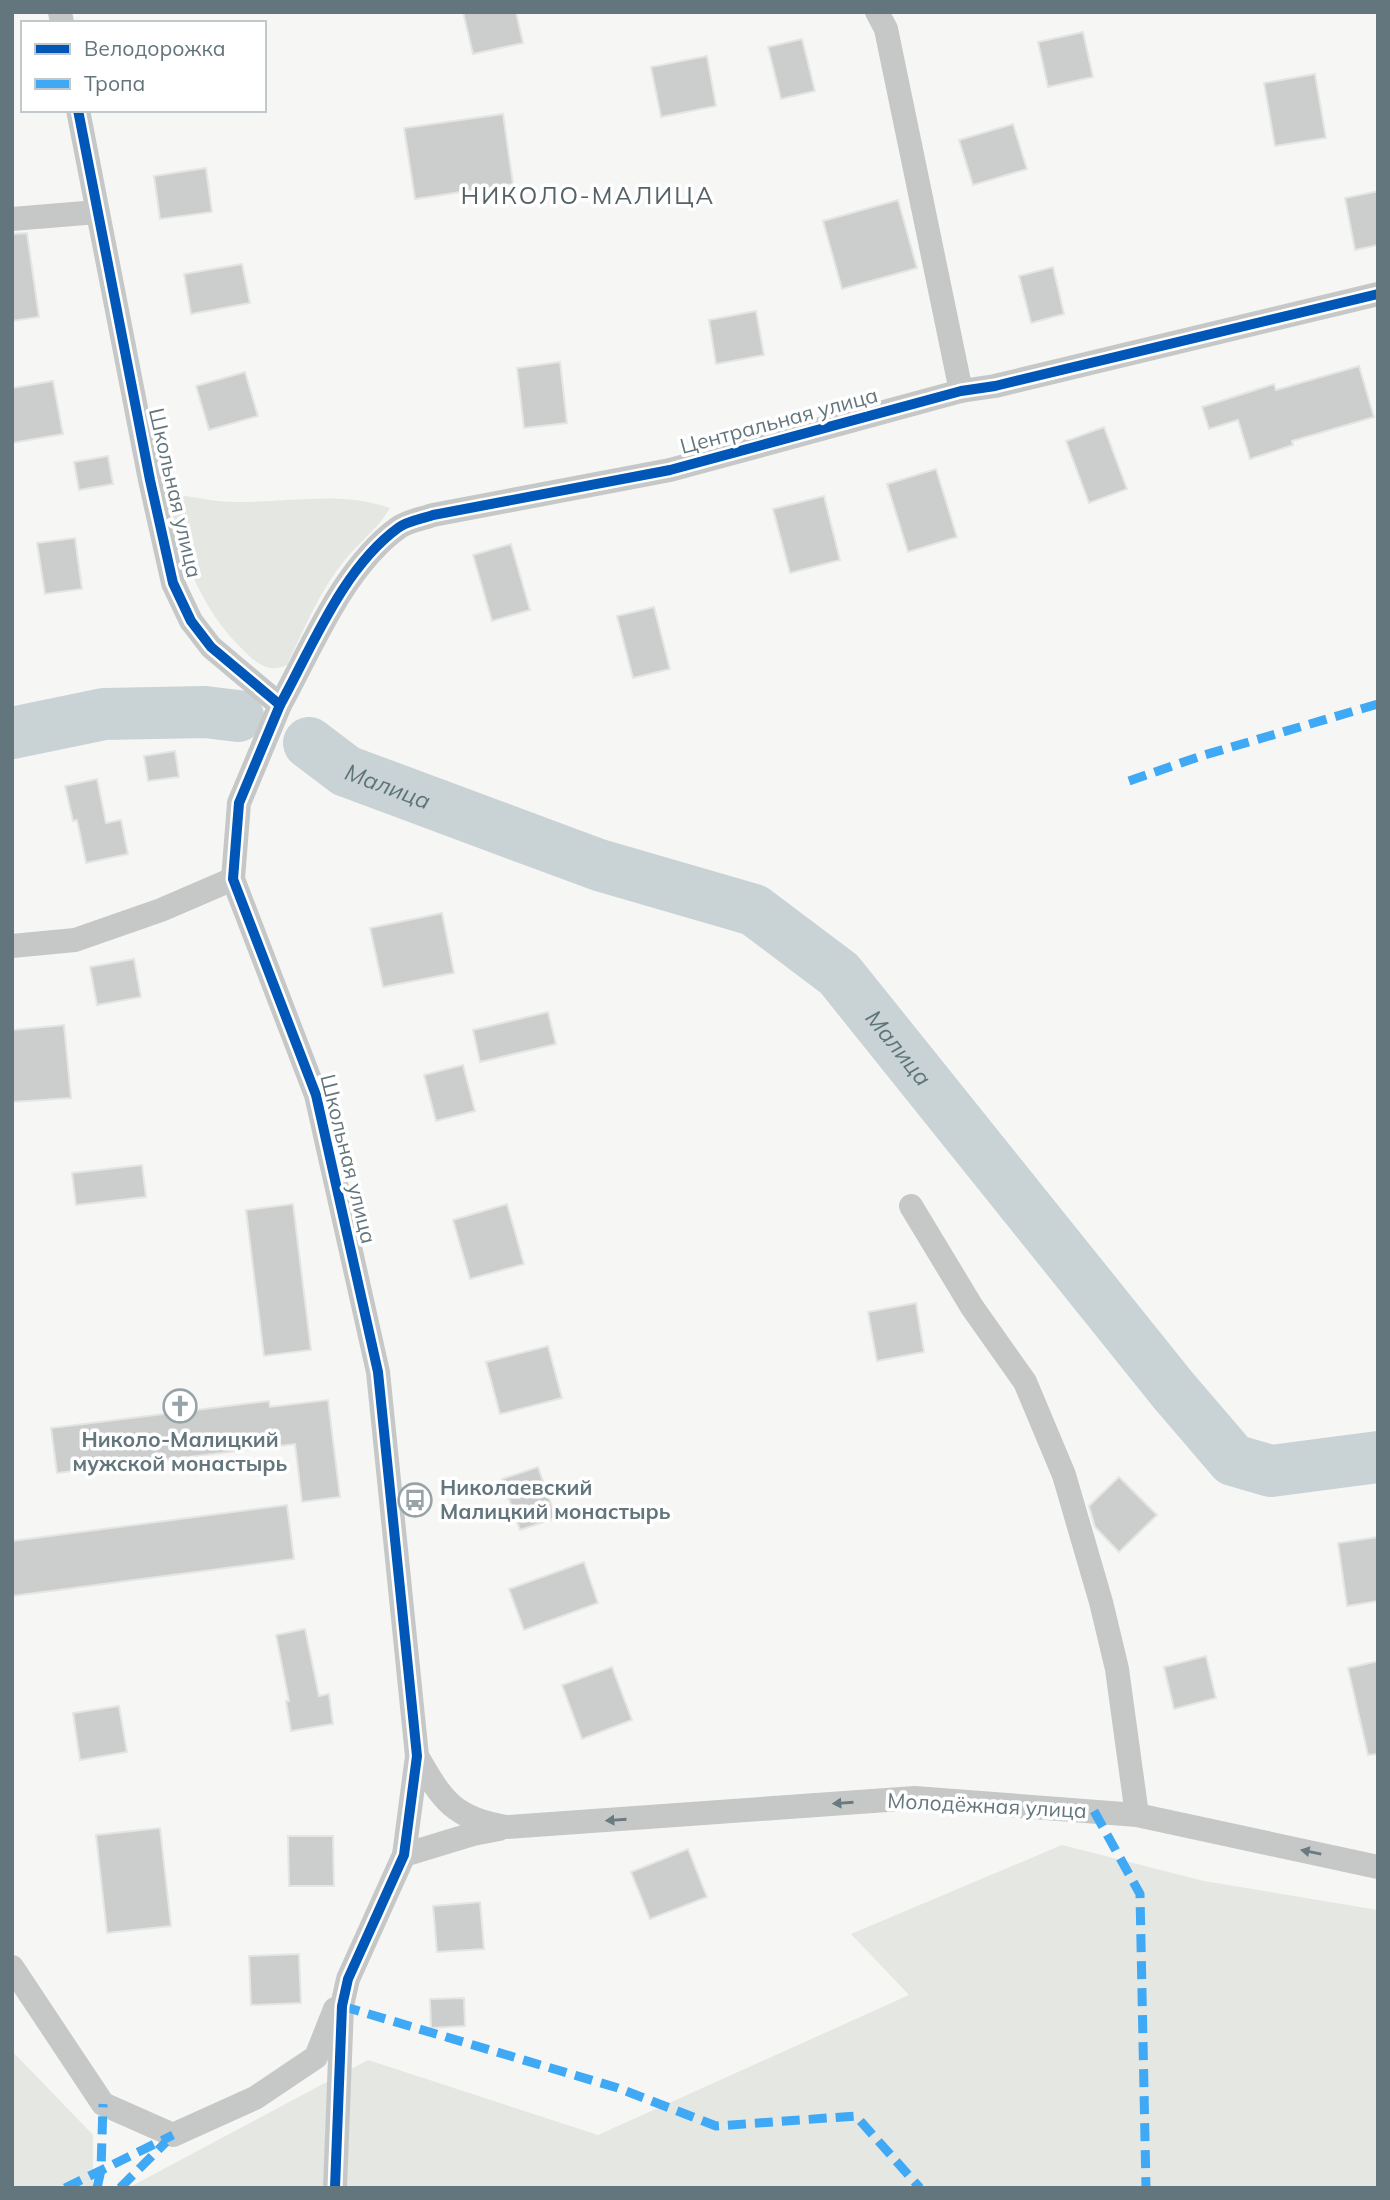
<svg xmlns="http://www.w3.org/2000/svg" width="1390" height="2200" font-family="Mulish,sans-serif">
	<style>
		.green { fill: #e5e7e2 }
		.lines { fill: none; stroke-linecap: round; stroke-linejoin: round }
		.river { stroke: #c9d2d4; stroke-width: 52 }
		.building { fill: #cccece; stroke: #e5e5e4; stroke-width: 2 }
		.minor { stroke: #c6c8c8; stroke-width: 24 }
		.quiet { stroke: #3fa9f5; stroke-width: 9; stroke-dasharray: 18 9; stroke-linecap: butt }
		.cycleway-casing { stroke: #fff; stroke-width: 15 }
		.cycleway { stroke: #0057b8; stroke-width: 10 }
		.oneway { fill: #697a81 }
		.labels { text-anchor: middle; stroke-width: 7; stroke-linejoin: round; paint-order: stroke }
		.street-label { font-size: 21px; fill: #64767d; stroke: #fff }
		.poi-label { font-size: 21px; font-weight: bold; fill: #64767d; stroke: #fff }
		.water-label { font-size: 23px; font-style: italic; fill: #5e7578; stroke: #fff }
		.quarter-label { font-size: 24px; letter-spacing: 2px; fill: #556368; stroke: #fff }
	</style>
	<rect width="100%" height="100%" fill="#f6f6f5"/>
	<g class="green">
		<path d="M184,496C200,498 217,502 233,502C285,503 340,490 390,508C378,529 359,542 344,561C319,592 304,629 287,665C267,674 255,662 241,648C202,609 184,561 171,509L175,501Z"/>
		<path d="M1062,1845L1204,1881L1378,1910V2188H128L368,2060L598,2135L909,1995L851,1934Z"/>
		<path d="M12,2051L93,2135V2188H12Z"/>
	</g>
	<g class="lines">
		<g class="river">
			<path d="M12,733L104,714L205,712L238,716"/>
			<path id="s1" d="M309,743L346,771L599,865L754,910L839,974L1173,1390L1233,1460L1271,1471L1378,1457"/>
		</g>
	</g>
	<g class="building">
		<path d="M463,12H516L523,43L473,54Z"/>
		<path d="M1083,32L1093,77L1048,87L1038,42Z"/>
		<path d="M802,39L815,91L781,99L768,47Z"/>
		<path d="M707,56L716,106L661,117L651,67Z"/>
		<path d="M1315,74L1326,138L1275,146L1264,83Z"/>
		<path d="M503,114L513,184L415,199L404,128Z"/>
		<path d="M1013,124L1027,169L973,185L959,140Z"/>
		<path d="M206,168L212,212L160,219L154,176Z"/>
		<path d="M1378,191V245L1355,250L1345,198Z"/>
		<path d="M898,200L917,268L842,289L823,221Z"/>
		<path d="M27,233L39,317L12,321V234Z"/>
		<path d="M242,264L250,303L191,314L184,274Z"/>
		<path d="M1053,267L1064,314L1031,323L1019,276Z"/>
		<path d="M756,311L764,355L716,364L709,320Z"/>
		<path d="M560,362L567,423L524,428L517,368Z"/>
		<path d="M1359,366L1374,417L1292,441L1293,445L1250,459L1238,420L1209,429L1202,407L1274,384L1276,390Z"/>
		<path d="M245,372L258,416L209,430L196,386Z"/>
		<path d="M53,381L63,434L12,443V388Z"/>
		<path d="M1104,427L1127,489L1089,503L1066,441Z"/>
		<path d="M108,456L113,484L79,490L74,462Z"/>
		<path d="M936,469L957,537L908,552L887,484Z"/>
		<path d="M824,496L840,560L790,573L773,509Z"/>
		<path d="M75,538L82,589L45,594L37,543Z"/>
		<path d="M511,544L530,610L492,621L473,555Z"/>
		<path d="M654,607L670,669L633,678L617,616Z"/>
		<path d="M175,751L179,777L148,781L144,756Z"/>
		<path d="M97,779L106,823L121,820L128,854L86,863L77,820L73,821L65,786Z"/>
		<path d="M442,913L454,973L383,987L370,928Z"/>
		<path d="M134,959L141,997L97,1005L90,967Z"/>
		<path d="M548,1012L556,1044L480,1062L473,1030Z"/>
		<path d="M64,1025L71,1098L12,1102V1030Z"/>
		<path d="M463,1065L475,1111L436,1121L424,1075Z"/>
		<path d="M142,1165L146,1197L76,1205L72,1173Z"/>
		<path d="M293,1204L311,1350L264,1356L246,1210Z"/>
		<path d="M507,1204L524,1264L470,1279L453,1220Z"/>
		<path d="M916,1303L924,1352L877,1361L868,1312Z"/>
		<path d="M548,1346L562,1398L500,1414L486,1362Z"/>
		<path d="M328,1400L340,1497L302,1502L295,1444L57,1473L51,1428L269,1401L270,1407Z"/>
		<path d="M538,1467L556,1518L520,1530L502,1479Z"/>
		<path d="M1119,1477L1157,1515L1119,1552L1095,1527L1089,1506Z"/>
		<path d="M287,1505L294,1559L12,1596V1541Z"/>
		<path d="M1378,1537V1601L1347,1606L1338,1543Z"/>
		<path d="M584,1562L598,1603L524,1630L509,1589Z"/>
		<path d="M305,1629L319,1696L329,1694L333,1724L291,1731L286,1701H289L276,1635Z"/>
		<path d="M1206,1656L1216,1698L1174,1709L1164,1667Z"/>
		<path d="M1378,1661V1754L1368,1755L1348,1668Z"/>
		<path d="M612,1667L632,1720L582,1739L562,1685Z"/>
		<path d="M119,1706L127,1752L80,1760L73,1713Z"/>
		<path d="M160,1828L171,1926L107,1933L96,1835Z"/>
		<path d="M288,1836H333L334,1886H289Z"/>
		<path d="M688,1849L707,1897L650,1919L631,1872Z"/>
		<path d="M480,1902L484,1949L437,1952L433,1906Z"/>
		<path d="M299,1954L301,2003L251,2005L249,1956Z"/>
		<path d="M464,1998L465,2026L431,2028L430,1999Z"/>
	</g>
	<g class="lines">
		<g class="minor">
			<path d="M60,12L62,23"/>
			<path d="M877,12L886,29L961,391"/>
			<path d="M78,110L150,480L173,583L191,621L211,647L280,705L239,803L233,879L316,1095L378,1372L417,1756L404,1855L348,1979L342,2006L335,2188"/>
			<path d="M12,219L97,212"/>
			<path d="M280,705C312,647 343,568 398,528C407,521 422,519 433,515L670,470L961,391L995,386L1378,294"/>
			<path d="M12,946L75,940L161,910L233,879"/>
			<path d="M911,1206L972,1307L1025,1382L1064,1475L1101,1602L1117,1669L1137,1815"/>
			<path d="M417,1756C442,1800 454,1819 507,1827L915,1798L1137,1815L1378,1867"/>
			<path d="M404,1855L473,1834L499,1829"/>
			<path d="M12,1967L103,2104L173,2135L255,2098L316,2057L335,2009"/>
		</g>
		<g class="quiet">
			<path d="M1129,781L1201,756L1378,704"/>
			<path d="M1094,1811L1140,1894L1146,2188"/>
			<path d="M342,2006L618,2088L716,2126L856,2116L920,2188"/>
			<path d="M65,2188L173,2135"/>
			<path d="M97,2188L101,2170L103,2104"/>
			<path d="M120,2188L166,2142"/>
		</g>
		<defs>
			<g id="cycleway">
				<path d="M78,110L150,480L173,583L191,621L211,647L280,705L239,803L233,879L316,1095L378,1372L417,1756L404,1855L348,1979L342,2006L335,2188"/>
				<path d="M280,705C312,647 343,568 398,528C407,521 422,519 433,515L670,470L961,391L995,386L1378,294"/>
			</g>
		</defs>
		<use href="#cycleway" class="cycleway-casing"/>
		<use href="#cycleway" class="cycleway"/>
	</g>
	<defs><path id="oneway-solid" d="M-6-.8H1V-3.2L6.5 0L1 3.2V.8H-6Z" transform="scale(1.75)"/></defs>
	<g class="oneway">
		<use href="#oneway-solid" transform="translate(843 1803) rotate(176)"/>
		<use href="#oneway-solid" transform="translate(616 1820) rotate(176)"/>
		<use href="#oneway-solid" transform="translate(1311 1852) rotate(-168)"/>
	</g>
	<defs>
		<symbol id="church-ring" viewBox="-11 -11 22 22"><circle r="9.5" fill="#fff" stroke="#97a3a7" stroke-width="1.5"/><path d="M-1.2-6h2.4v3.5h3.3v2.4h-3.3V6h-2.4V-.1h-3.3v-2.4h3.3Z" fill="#97a3a7"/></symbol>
		<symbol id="bus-ring" viewBox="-11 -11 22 22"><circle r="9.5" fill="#fff" stroke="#97a3a7" stroke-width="1.5"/><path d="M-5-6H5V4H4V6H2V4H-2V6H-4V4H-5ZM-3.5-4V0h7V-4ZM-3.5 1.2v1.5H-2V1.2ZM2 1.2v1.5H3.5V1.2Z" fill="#97a3a7"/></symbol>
	</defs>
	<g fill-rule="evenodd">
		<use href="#church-ring" x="161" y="1387" width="38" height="38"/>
		<use href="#bus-ring" x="396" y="1481" width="38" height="38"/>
	</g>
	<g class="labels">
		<g class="street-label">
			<text transform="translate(779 421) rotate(-15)" y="7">Центральная улица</text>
			<text transform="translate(175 493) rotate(77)" y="7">Школьная улица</text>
			<text transform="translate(348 1159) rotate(76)" y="7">Школьная улица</text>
			<text transform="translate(987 1806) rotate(3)" y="7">Молодёжная улица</text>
		</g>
		<g class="poi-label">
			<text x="180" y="1447">Николо-Малицкий<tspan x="180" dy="24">мужской монастырь</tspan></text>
			<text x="440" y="1495" text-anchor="start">Николаевский<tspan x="440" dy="24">Малицкий монастырь</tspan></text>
		</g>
		<g class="water-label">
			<text dy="8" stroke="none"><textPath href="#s1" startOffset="91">Малица</textPath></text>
			<text dy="8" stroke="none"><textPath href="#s1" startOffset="679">Малица</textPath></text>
		</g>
		<g class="quarter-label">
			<text x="588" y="204">НИКОЛО-МАЛИЦА</text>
		</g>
	</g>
	<rect width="1390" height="2200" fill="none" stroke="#64767d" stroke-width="28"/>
	<rect x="21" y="21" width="245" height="91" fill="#ffffff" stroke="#c1c8cb" stroke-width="2"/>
	<rect x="35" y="44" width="35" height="10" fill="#0057b8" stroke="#c1c8cb" stroke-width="2"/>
	<text x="84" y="56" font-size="21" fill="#64767d">Велодорожка</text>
	<rect x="35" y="79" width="35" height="10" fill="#3fa9f5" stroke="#c1c8cb" stroke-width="2"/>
	<text x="84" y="91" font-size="21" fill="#64767d">Тропа</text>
</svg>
